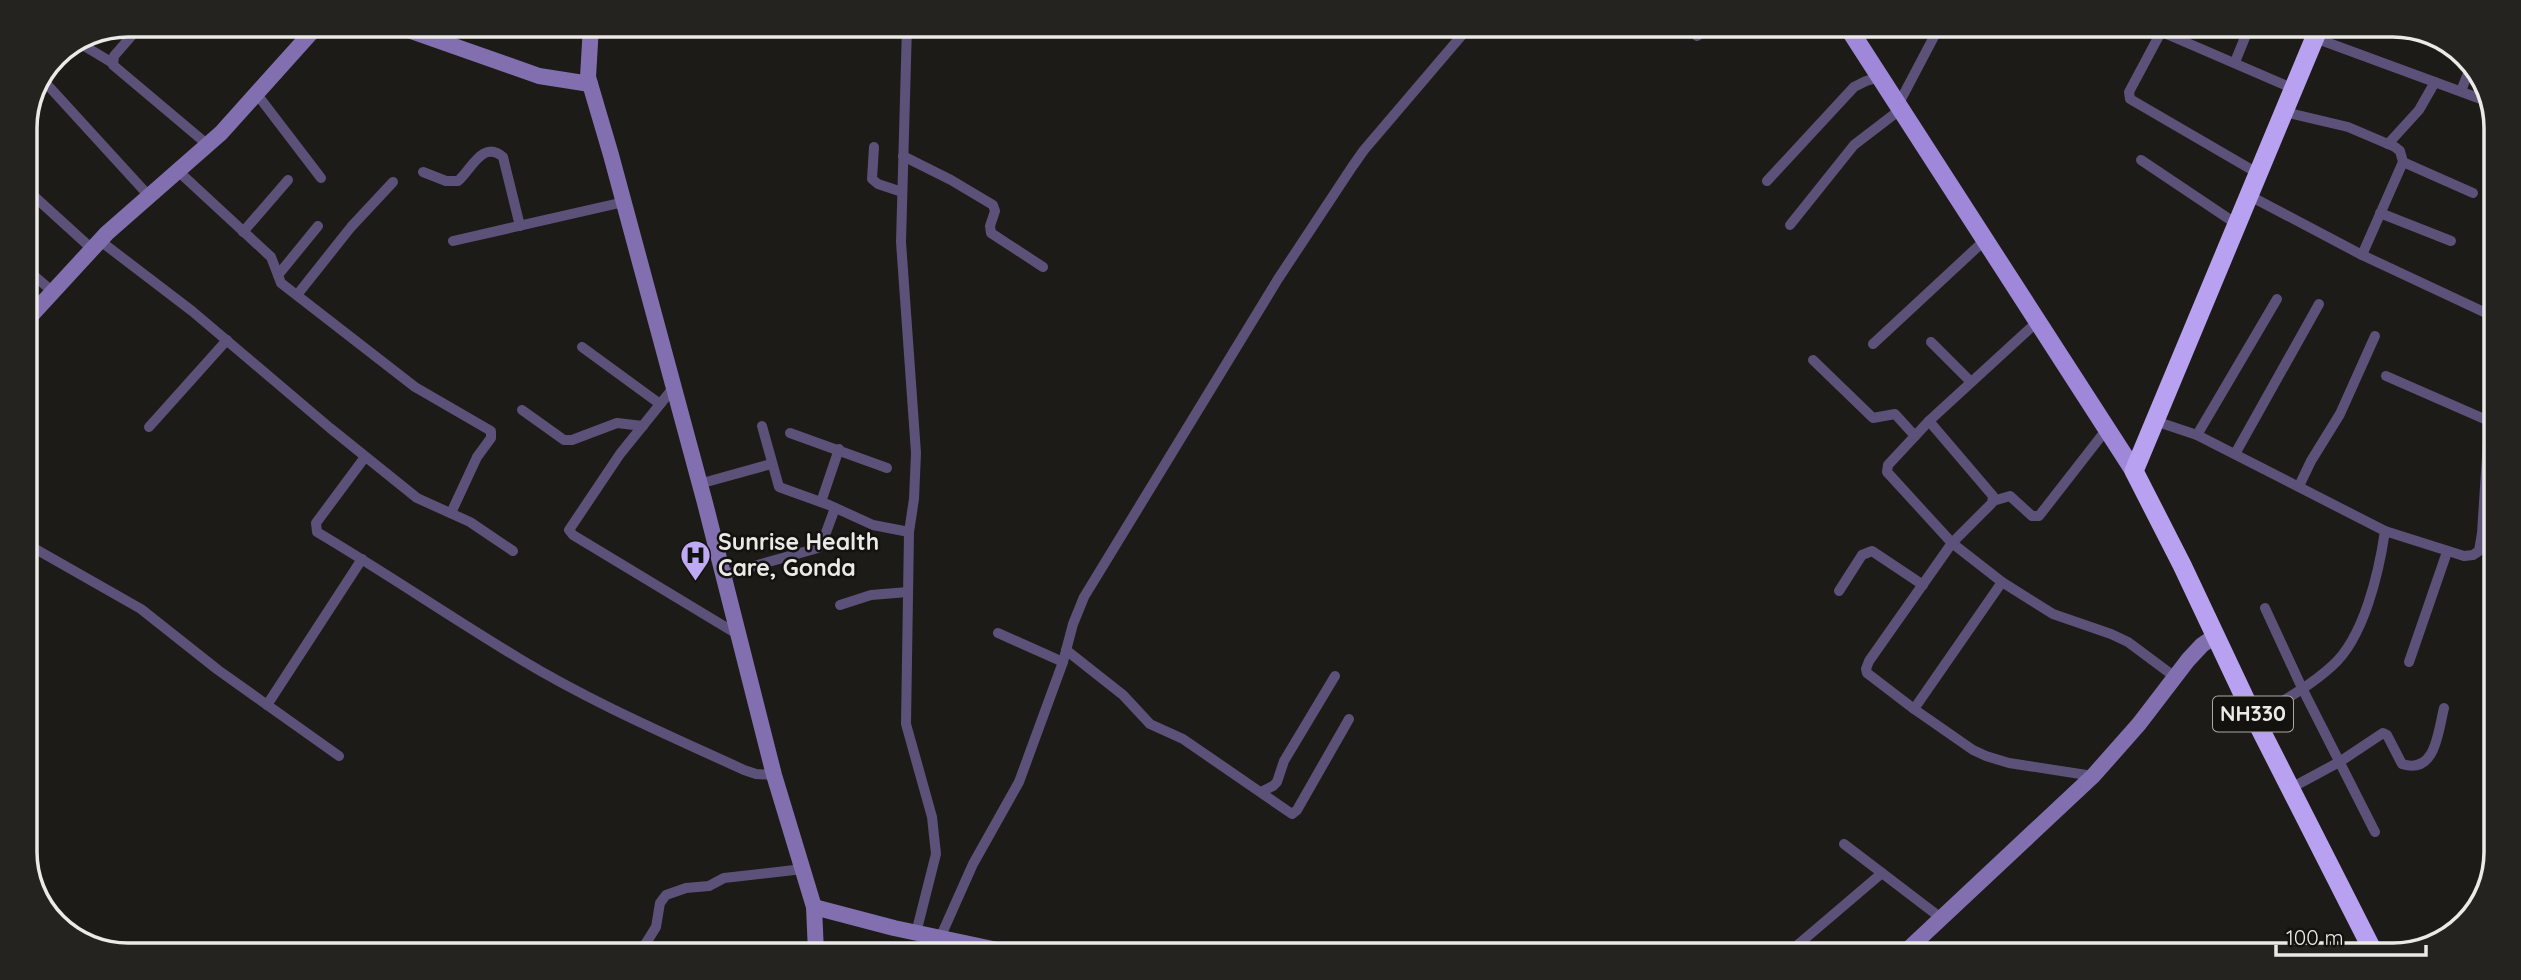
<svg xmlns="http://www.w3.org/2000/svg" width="2521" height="980" font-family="Quicksand,sans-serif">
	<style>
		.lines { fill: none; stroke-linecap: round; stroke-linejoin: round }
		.street { stroke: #5c5179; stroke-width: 10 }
		.secondary { stroke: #826faf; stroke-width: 16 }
		.primary { stroke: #9f87d9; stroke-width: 18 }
		.highway { stroke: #b7a1f0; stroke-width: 19 }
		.labels { text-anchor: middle; stroke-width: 5; stroke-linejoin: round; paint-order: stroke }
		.shield { fill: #13120e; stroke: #aaa9a6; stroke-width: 2 }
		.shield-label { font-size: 21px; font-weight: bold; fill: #ebeae7 }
		.poi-label { font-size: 23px; font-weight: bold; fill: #ebeae7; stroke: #13120e; text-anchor: start }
		.rim { fill: none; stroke: #ebeae7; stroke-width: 3.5 }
	</style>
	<rect width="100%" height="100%" fill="#1c1b17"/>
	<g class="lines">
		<g class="street">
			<path d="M141,25L114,56L113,65L208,145"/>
			<path d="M907,26L901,242L916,453L914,499L909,532L906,724L932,817L936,854L916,933"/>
			<path d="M2155,29L2294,89"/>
			<path d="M2161,32L2129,92L2130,99L2259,174"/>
			<path d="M1697,36L1711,28"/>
			<path d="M2315,38L2489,102"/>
			<path d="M81,44L111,62"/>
			<path d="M2235,62L2248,30"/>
			<path d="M43,80L149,196"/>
			<path d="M2461,91L2472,63"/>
			<path d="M256,93L321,178"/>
			<path d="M1898,105L1938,29"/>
			<path d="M2285,112L2348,127L2395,147L2400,151L2403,162L2362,255"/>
			<path d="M2388,144L2419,110L2435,82"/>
			<path d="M874,147L872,179L878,184L902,192"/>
			<path d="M903,156L951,180L993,205L995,211L990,226L991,233L1043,267"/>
			<path d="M2141,160L2238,225"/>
			<path d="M2403,162L2473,193"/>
			<path d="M178,171L271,257L281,283L415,387L491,431V438L477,457L451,513"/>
			<path d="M423,172L446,181H458C471,170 483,139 503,157L520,226"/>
			<path d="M1767,181L1854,87L1866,81L1880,77"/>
			<path d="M25,188L91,248"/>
			<path d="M2380,213L2451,241"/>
			<path d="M1790,225L1854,145L1901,109"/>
			<path d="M243,232L288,180"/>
			<path d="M99,240L192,311L330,428L417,498L470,522L513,551"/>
			<path d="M453,241L624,202"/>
			<path d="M25,268L52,291"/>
			<path d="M278,275L318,226"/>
			<path d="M297,295L351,227L393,182"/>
			<path d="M2038,321L1929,421L1888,465L1887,472L1952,543L1869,661L1866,669L1867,673L1914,709L1973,750L1986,756L2009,763L2093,776"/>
			<path d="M1931,342L1971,382"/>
			<path d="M1873,344L1985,240"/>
			<path d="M582,347L660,404"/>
			<path d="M1813,360L1873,418L1895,414L1915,436"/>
			<path d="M2386,376L2489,421"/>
			<path d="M674,387L620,454L569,530L573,535L737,634"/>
			<path d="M522,410L564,440H572L617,423L643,426"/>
			<path d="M1929,421L1993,496L1992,503L1952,543L2002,582L2053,614L2111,634L2128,642L2175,677"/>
			<path d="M2155,421L2197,435L2385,531L2464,556L2473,555L2479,551L2482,533L2495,333L2492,319L2486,313L2362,255L2250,196"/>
			<path d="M762,426L779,487L829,505L873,525L909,532"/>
			<path d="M149,427L227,340"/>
			<path d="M790,433L887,468"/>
			<path d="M2197,435L2277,299"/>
			<path d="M2235,454L2319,304"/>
			<path d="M365,457L316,523L317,532C386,573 452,618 520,659C591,702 668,735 744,770L756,774L774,775"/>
			<path d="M699,484L771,464"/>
			<path d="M2299,486L2311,461L2340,414L2375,336"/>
			<path d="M1993,501L2010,496L2032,516H2039L2106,430"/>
			<path d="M821,502L839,449"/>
			<path d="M25,543L141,609L218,670L339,756"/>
			<path d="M722,575L818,548L824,538L835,508"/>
			<path d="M1839,591L1862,555L1872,551L1923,585"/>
			<path d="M840,605L871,595L908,592"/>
			<path d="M2265,608L2302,688L2375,832"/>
			<path d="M998,633L1063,662"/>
			<path d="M1066,650L1123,695L1150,724L1183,739L1292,814L1297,810L1349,719"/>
			<path d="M2409,662L2447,552"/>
			<path d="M267,705L362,559"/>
			<path d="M1914,709L2002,582"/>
			<path d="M2254,718C2281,702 2309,687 2332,666C2364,638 2379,572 2385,531"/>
			<path d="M2291,788L2341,761L2383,733L2387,735L2402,764C2436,775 2438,731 2444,708"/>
			<path d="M1261,792L1273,786L1277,782L1284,761L1335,676"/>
			<path d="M1844,844L1941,918"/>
			<path d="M940,938L973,864L1019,782L1063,662L1073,624L1084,597L1278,279L1352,167L1364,150L1468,28"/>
			<path d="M641,951L656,927L660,903L666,895L686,888L709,886L724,878L803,869"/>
			<path d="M1787,954L1882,873"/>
		</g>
		<g class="secondary">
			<path d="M394,25L539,76L590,84"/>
			<path d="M591,26L588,77L611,155L705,503L774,775L814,907L816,952"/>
			<path d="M25,322L107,233L221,133L318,25"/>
			<path d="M814,907L894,928L1007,952"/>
			<path d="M1903,954L2093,776L2139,724L2188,660L2202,645L2215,636"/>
		</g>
		<path class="primary" d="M1849,29L2134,471"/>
		<path class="highway" d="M2318,30L2134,471L2182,565L2249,707L2375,955"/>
	</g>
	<defs>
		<symbol id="hospital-pin" viewBox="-11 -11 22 30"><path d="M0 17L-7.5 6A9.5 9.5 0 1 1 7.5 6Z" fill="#bea9f5" stroke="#13120e"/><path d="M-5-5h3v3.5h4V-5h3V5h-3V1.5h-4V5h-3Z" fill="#111"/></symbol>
	</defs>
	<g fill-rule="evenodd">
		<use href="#hospital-pin" x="678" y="538" width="35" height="47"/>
	</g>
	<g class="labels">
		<rect class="shield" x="2213" y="696.5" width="80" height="35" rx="5"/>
		<g class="shield-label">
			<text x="2253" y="721">NH330</text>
		</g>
		<g class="poi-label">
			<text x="718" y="550">Sunrise Health<tspan x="718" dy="26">Care, Gonda</tspan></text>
		</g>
	</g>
	<path d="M0 0H2521V980H0ZM128 37H2393A91 91 0 0 1 2484 128V852A91 91 0 0 1 2393 943H128A91 91 0 0 1 37 852V128A91 91 0 0 1 128 37Z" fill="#24231f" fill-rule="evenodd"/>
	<path class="rim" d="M128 37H2393A91 91 0 0 1 2484 128V852A91 91 0 0 1 2393 943H128A91 91 0 0 1 37 852V128A91 91 0 0 1 128 37Z"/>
	<path d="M2276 945v10h150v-10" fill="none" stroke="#ebeae7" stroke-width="3.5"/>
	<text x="2286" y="945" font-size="21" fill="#ebeae7" stroke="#13120e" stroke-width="5" paint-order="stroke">100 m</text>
</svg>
